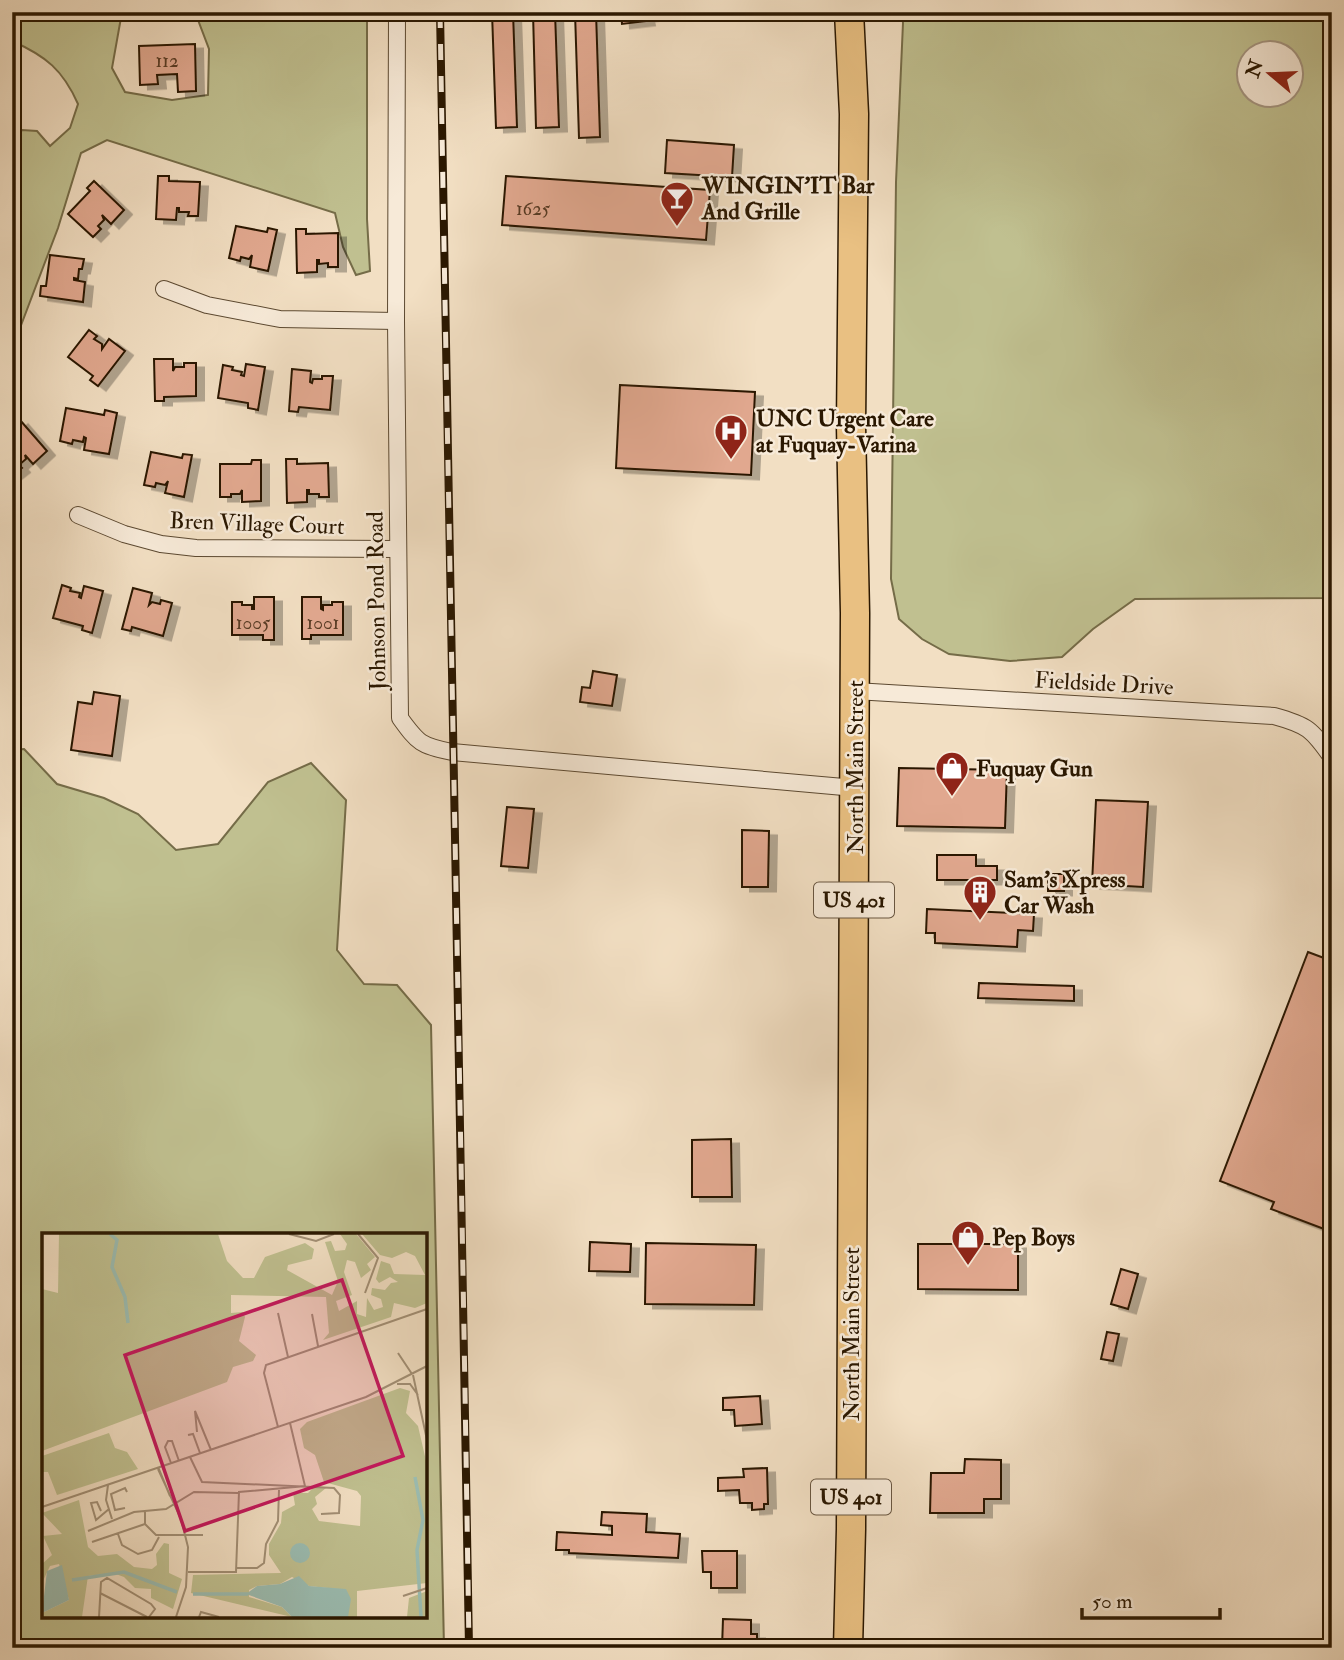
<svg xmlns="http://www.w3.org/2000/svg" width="1344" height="1660" font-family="'IM FELL Double Pica',serif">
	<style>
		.green { fill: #c0c090; stroke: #756c48; stroke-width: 2; fill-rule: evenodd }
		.water { fill: #9bbdb2; stroke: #6e7b6b; stroke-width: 2 }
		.building { fill: #e1a88f; stroke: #2a1700; stroke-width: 2; filter: url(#shadow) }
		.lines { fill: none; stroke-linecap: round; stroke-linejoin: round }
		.street-casing { stroke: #5c4931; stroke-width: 18 }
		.highway-casing { stroke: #2a1700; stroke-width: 31 }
		.street { stroke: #f7ead8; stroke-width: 16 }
		.highway { stroke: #e9c082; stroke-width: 28 }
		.rail-casing { stroke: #2a1700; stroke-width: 8 }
		.rail { stroke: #f7ead8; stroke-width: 5; stroke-dasharray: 16; stroke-linecap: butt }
		.labels { text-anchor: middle; stroke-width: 5; stroke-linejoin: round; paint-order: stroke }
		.number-label { font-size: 19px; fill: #583b24 }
		.shield { fill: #f7ead8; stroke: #685641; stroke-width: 2 }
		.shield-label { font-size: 21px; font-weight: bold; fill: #2a1700 }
		.poi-label { font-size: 23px; font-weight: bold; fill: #2a1700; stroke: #f7ead8; text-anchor: start }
		.street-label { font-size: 23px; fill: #2a1700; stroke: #f7ead8 }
		.inset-river { fill: none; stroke: #9bbdb2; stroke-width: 3.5 }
		.inset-road { fill: none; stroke: #a28f75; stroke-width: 2 }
		.view { fill: #c2185b; fill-opacity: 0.15; stroke: #c2185b; stroke-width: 3.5 }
		.inset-edge { fill: none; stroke: #2a1700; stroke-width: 3.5 }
	</style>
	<defs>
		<filter id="shadow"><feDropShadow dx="8" dy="4.5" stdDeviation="0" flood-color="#0004"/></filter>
	</defs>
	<rect width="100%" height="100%" fill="#f2dfc3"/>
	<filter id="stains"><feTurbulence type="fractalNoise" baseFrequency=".00286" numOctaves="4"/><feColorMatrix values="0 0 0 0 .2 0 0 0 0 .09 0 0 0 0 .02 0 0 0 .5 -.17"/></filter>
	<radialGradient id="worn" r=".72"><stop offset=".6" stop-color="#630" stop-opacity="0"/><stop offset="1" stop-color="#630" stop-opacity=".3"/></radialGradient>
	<g class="green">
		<path d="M12,12H122L112,68L125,92L172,100L208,95L209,49L195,12H367V219L370,271L356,275L343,247L335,213L107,140L81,153L58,228L12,349V141L22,130L37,131L50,146L70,128L78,104C63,70 46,56 12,41Z"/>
		<path d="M902,12H1332V598L1135,599L1093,629L1062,657L1010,661L949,654L922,639L899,619L891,579L896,182L903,23ZM1250,52H1292V94H1250Z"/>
		<path d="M24,749L57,784L104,798L138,814L176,850L218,844L268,782L311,763L346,800L337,950L364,984L397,985L431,1025L444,1648H12V750ZM44,1235H425V1616H44Z"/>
	</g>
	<path class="water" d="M1332,854V906C1321,887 1325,873 1332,854Z"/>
	<g class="building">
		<path d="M492,12H513L517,127L496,128Z"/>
		<path d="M533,12H555L559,127L536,128Z"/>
		<path d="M575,12H596L600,137L579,138Z"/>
		<path d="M621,12H676L646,17L647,21L622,24Z"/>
		<path d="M195,44L196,91L178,92L177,74L157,75L158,84L140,85L139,46Z"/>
		<path d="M667,140L734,145L732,177L665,173Z"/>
		<path d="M158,176H169V181L200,182L198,216H188L189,212H179V208H177L176,220L156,219Z"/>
		<path d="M506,176L710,190L706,240L502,225Z"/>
		<path d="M94,181L124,210L111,224L102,215L104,220L98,226L101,229L93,237L68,214L90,191L87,188Z"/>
		<path d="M236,226L267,232L268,228L277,230L268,271L250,267L252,255L249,259L241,257L240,261L229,258Z"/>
		<path d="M296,229H306V234L338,233V267H328V263L319,264V260H317V272L297,273Z"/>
		<path d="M50,255L84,259L82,269H79L78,279L74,278V280L85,282L83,302L40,296L41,286H46Z"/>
		<path d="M89,330L97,336L94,339L102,344V349L109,339L125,351L98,386L90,380L93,376L68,357Z"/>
		<path d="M154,359H173V371L175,367H184V363H196V396L164,397V401H155Z"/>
		<path d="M246,364L265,367L258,410L248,408V403L218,398L223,365L233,367L232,370L242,372L241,375L244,376Z"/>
		<path d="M292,369L311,371L310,382L312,383L313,379H322V376H333L330,410L299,407L298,412L289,411Z"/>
		<path d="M620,385L755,392L751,475L616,468Z"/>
		<path d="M66,408L104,415L105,410L117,413L109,454L84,450L86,438L84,437L83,442L73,440L72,444L60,441Z"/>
		<path d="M20,420L47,451L33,464L25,455L26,459L19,465L22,468L13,475L12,432L16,429L13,426Z"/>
		<path d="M151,452L182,458L183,454L192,455L184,497L165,493L168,481L165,485L156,483L155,487L144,485Z"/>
		<path d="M286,459H297V464L328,463L329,497H319V494H309V490H307V502L287,503Z"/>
		<path d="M252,460H261V501L242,502V490L240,494H231V497H220V464H251Z"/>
		<path d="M62,585L71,588L70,591L80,593L79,597L81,598L84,586L103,591L92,633L82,630L83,626L53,618Z"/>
		<path d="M133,588L152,593L149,605L152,602L160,604L161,600L172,603L163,636L132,627L131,631L122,629Z"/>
		<path d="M254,597H274V640H263V635H232V602H242V605H252V609H254Z"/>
		<path d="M302,597H321V609L323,610V605H332V602H343V635H311V639H302Z"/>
		<path d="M593,671L617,675L612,706L580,702L582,687L590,688Z"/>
		<path d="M94,692L120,696L112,756L71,750L78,702L92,704Z"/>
		<path d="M899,768L1007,770L1005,828L897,826Z"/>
		<path d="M1096,800L1148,802L1143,887L1092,884Z"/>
		<path d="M507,807L534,809L528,868L501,866Z"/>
		<path d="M742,830L769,831L768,887H742Z"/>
		<path d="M937,855H976V866H997V880H937Z"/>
		<rect x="1048" y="874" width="16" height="17"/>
		<path d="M927,909L1034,914L1033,931L1018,930L1017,947L935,943V933H926Z"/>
		<path d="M1308,952L1332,961V1232L1271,1209L1274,1202L1220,1181Z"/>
		<path d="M979,983L1074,986V1001L978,998Z"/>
		<path d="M731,1139L732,1197H692V1140Z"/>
		<path d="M590,1242L631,1244L630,1272L589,1271Z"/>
		<path d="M646,1243L756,1245L754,1305L645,1304Z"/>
		<path d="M918,1244H1018V1290L918,1289Z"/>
		<path d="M1121,1269L1138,1274L1128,1309L1111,1304Z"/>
		<path d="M1107,1332L1119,1334L1113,1361L1101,1359Z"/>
		<path d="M760,1396L762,1424L735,1426L734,1410H723V1398Z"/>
		<path d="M965,1459L1001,1460V1499H984V1513H930L931,1473H964Z"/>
		<path d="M767,1468L768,1504H764V1509L752,1510V1503H740L739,1490L718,1491V1478L744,1477L743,1469Z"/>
		<path d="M602,1512L647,1514L646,1532L680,1534L678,1558L569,1553V1550H556L557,1532L612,1535V1526L601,1525Z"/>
		<path d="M702,1551H737V1588H711V1572H703Z"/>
		<path d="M723,1619L751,1620V1634H757V1648H722Z"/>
		<rect x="693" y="1644" width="23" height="4"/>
	</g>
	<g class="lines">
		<defs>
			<g id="street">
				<path d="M397,12L396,321L400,718C418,743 421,746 452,752L855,788"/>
				<path d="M164,289L207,305L280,319L396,321"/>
				<path d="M78,515L124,534L161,544L196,548L397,549"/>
				<path d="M855,691L1274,716C1307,725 1312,729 1332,758"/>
			</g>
			<path id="highway" d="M848,1648L851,1529L855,613L851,426L854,114L849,12"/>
		</defs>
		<use href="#street" class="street-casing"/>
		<use href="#highway" class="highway-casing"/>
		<use href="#street" class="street"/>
		<use href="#highway" class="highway"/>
		<defs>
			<path id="rail" d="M440,12C449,557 461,1103 469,1648"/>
		</defs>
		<use href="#rail" class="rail-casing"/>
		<use href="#rail" class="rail"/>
	</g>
	<defs>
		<symbol id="bar-pin" viewBox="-11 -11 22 30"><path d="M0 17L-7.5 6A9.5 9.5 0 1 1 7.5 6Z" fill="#8f2418" stroke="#f7ead8"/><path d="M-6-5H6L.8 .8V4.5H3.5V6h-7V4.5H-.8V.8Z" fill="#fff"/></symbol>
		<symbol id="hospital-pin" viewBox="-11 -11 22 30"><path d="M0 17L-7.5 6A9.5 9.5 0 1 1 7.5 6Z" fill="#8f2418" stroke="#f7ead8"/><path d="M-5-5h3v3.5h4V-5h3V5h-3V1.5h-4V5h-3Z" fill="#fff"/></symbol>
		<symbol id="shop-pin" viewBox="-11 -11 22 30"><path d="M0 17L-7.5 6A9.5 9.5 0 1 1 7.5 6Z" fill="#8f2418" stroke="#f7ead8"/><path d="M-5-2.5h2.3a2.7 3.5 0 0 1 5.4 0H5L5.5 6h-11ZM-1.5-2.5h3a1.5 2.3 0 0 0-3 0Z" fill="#fff"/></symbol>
		<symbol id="building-pin" viewBox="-11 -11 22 30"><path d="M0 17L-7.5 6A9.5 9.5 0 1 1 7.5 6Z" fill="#8f2418" stroke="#f7ead8"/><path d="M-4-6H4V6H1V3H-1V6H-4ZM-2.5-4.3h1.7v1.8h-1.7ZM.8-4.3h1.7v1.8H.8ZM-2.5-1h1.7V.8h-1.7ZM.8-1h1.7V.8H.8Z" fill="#fff"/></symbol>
	</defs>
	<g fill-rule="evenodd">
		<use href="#bar-pin" x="658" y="179" width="38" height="52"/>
		<use href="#hospital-pin" x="712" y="412" width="38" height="52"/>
		<use href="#shop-pin" x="933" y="749" width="38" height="52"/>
		<use href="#building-pin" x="961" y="873" width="38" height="52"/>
		<use href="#shop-pin" x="949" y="1218" width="38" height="52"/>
	</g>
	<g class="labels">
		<g class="number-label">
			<text x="167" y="67">112</text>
			<text x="533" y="215">1625</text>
			<text x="253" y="629">1005</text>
			<text x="323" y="629">1001</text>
		</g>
		<g class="shield">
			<rect x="814" y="882.5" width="80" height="35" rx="5"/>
			<rect x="811" y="1479.5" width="80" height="35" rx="5"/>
		</g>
		<g class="shield-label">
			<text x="854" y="907">US 401</text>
			<text x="851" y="1504">US 401</text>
		</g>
		<g class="poi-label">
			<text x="702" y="193">WINGIN'IT Bar<tspan x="702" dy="26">And Grille</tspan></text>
			<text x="756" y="426">UNC Urgent Care<tspan x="756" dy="26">at Fuquay-Varina</tspan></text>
			<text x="976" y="776">Fuquay Gun</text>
			<text x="1004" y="887">Sam's Xpress<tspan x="1004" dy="26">Car Wash</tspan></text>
			<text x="992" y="1245">Pep Boys</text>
		</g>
		<g class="street-label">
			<text transform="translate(257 523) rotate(2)" y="8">Bren Village Court</text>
			<text transform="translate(376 601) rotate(-91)" y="8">Johnson Pond Road</text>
			<text transform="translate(1104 683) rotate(3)" y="8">Fieldside Drive</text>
			<text transform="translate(855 767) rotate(-90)" y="8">North Main Street</text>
			<text transform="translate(851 1334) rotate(-90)" y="8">North Main Street</text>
		</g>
	</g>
	<g transform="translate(42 1233)">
		<rect width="385" height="385" fill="#f2dfc3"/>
		<path d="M17,1H176L185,28L201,45H212L223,24L263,10L272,16L270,26L246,32L245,37L290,62L296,48L283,9L289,8L293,18L303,17L305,11L298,1H314L333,24L325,31L329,37L319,45L313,29L305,27L302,39L310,62L294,68L297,78L315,68V81L324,84L325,65L332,77L341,74L339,66L329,62L330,55L343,57L349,50L356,49L348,44L337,50L334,46L339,28L348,31L352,41L383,42L373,23L364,19L350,25L338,22L320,1H385V70L373,75L352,70L349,84L281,107L287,100L284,64L189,62V80L201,79L203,84L197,108L214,122L211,128L191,134L185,149L0,218V37V56L16,60ZM358,155L368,158L364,180L376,193L385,232V350L315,358V384H306L304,357L267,353L250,344L238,351L215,353L207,357V364L240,374L250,384L149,360L151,342L239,340L227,322V311L239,290L240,279L253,272L251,260H266L274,252L284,255L273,264L275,271L270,276L277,288L318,293L319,263L315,258L282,249L273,222L262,215L258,196L265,189ZM67,200L73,215L85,219L96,236L15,262L6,239H0V223ZM37,267L46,314L56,323L75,321L92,334L110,336L115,332L114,321L122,310L127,311V340L140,346L131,376L109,365V356L93,355L82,344L71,340L46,343L40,384H0V380L27,367L17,331L8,333L0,350V331L10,322L1,303L20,301L0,280ZM385,358V384H365L367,365Z" fill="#c0c090"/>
		<path d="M248 320a10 10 0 1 1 20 0a10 10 0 1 1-20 0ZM20,332L27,367L0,380L5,338ZM257,343L267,353L304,356L309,366L306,384H250L240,374L204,361L215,353L238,351Z" fill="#9bbdb2"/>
		<path class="inset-river" d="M68,1L75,7L70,34L83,64L86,90M373,244L381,287L375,317L379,384M30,347L82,339L135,359M151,361H206"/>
		<path class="inset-road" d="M247,1L274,8L292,1M316,1L336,25L323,60M236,80L246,124M270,81L276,113M356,120L370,141M371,142L385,207M355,151H368L376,162M236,194L222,140L224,132L385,76M155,199L153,178L169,217M146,202L151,201L158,220M148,224L160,249L292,255L298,262L297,280L279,281M129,230L123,214L126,208H130L137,228M116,234L128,263M116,236L139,286L146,314L144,354L134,384M66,252L64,267L70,286M0,274L324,164L385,133M83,275L73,277L69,261L83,255L85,259M59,278L55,269L49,270L54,287L67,276M103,278V291L114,302H161M46,298L92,279L124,276L152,259L196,260M76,301L80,312L96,321L110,317L117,304M50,309L103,291M195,335H215L222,330L224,311L236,288L237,257M146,339H194L197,259L263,253L248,190M58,360L105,384M361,363L385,355M57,384L59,349L65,345L109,371L113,376L107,384M157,384L159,379L177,384"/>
		<path class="view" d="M300,47L361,223L143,298L83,122Z"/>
		<rect width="385" height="385" class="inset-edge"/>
	</g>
	<rect width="1344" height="1660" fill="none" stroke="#f2dfc3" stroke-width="42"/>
	<rect x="14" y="14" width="1316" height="1632" fill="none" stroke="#2a1700" stroke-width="3.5"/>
	<rect x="21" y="21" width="1302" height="1618" fill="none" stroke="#2a1700" stroke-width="2"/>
	<g transform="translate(1270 74) rotate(289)"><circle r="33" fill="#f7ead8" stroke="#a59682" stroke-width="2"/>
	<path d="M0-5L12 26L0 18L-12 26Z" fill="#8f2418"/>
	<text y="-10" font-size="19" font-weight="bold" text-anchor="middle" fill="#2a1700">N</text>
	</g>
	<path d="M1082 1608v10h138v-10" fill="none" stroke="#2a1700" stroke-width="3.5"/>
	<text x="1092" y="1608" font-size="21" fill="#2a1700" stroke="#f7ead8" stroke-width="5" paint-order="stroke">50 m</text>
	<rect width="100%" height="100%" filter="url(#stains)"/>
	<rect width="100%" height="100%" fill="url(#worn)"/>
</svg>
